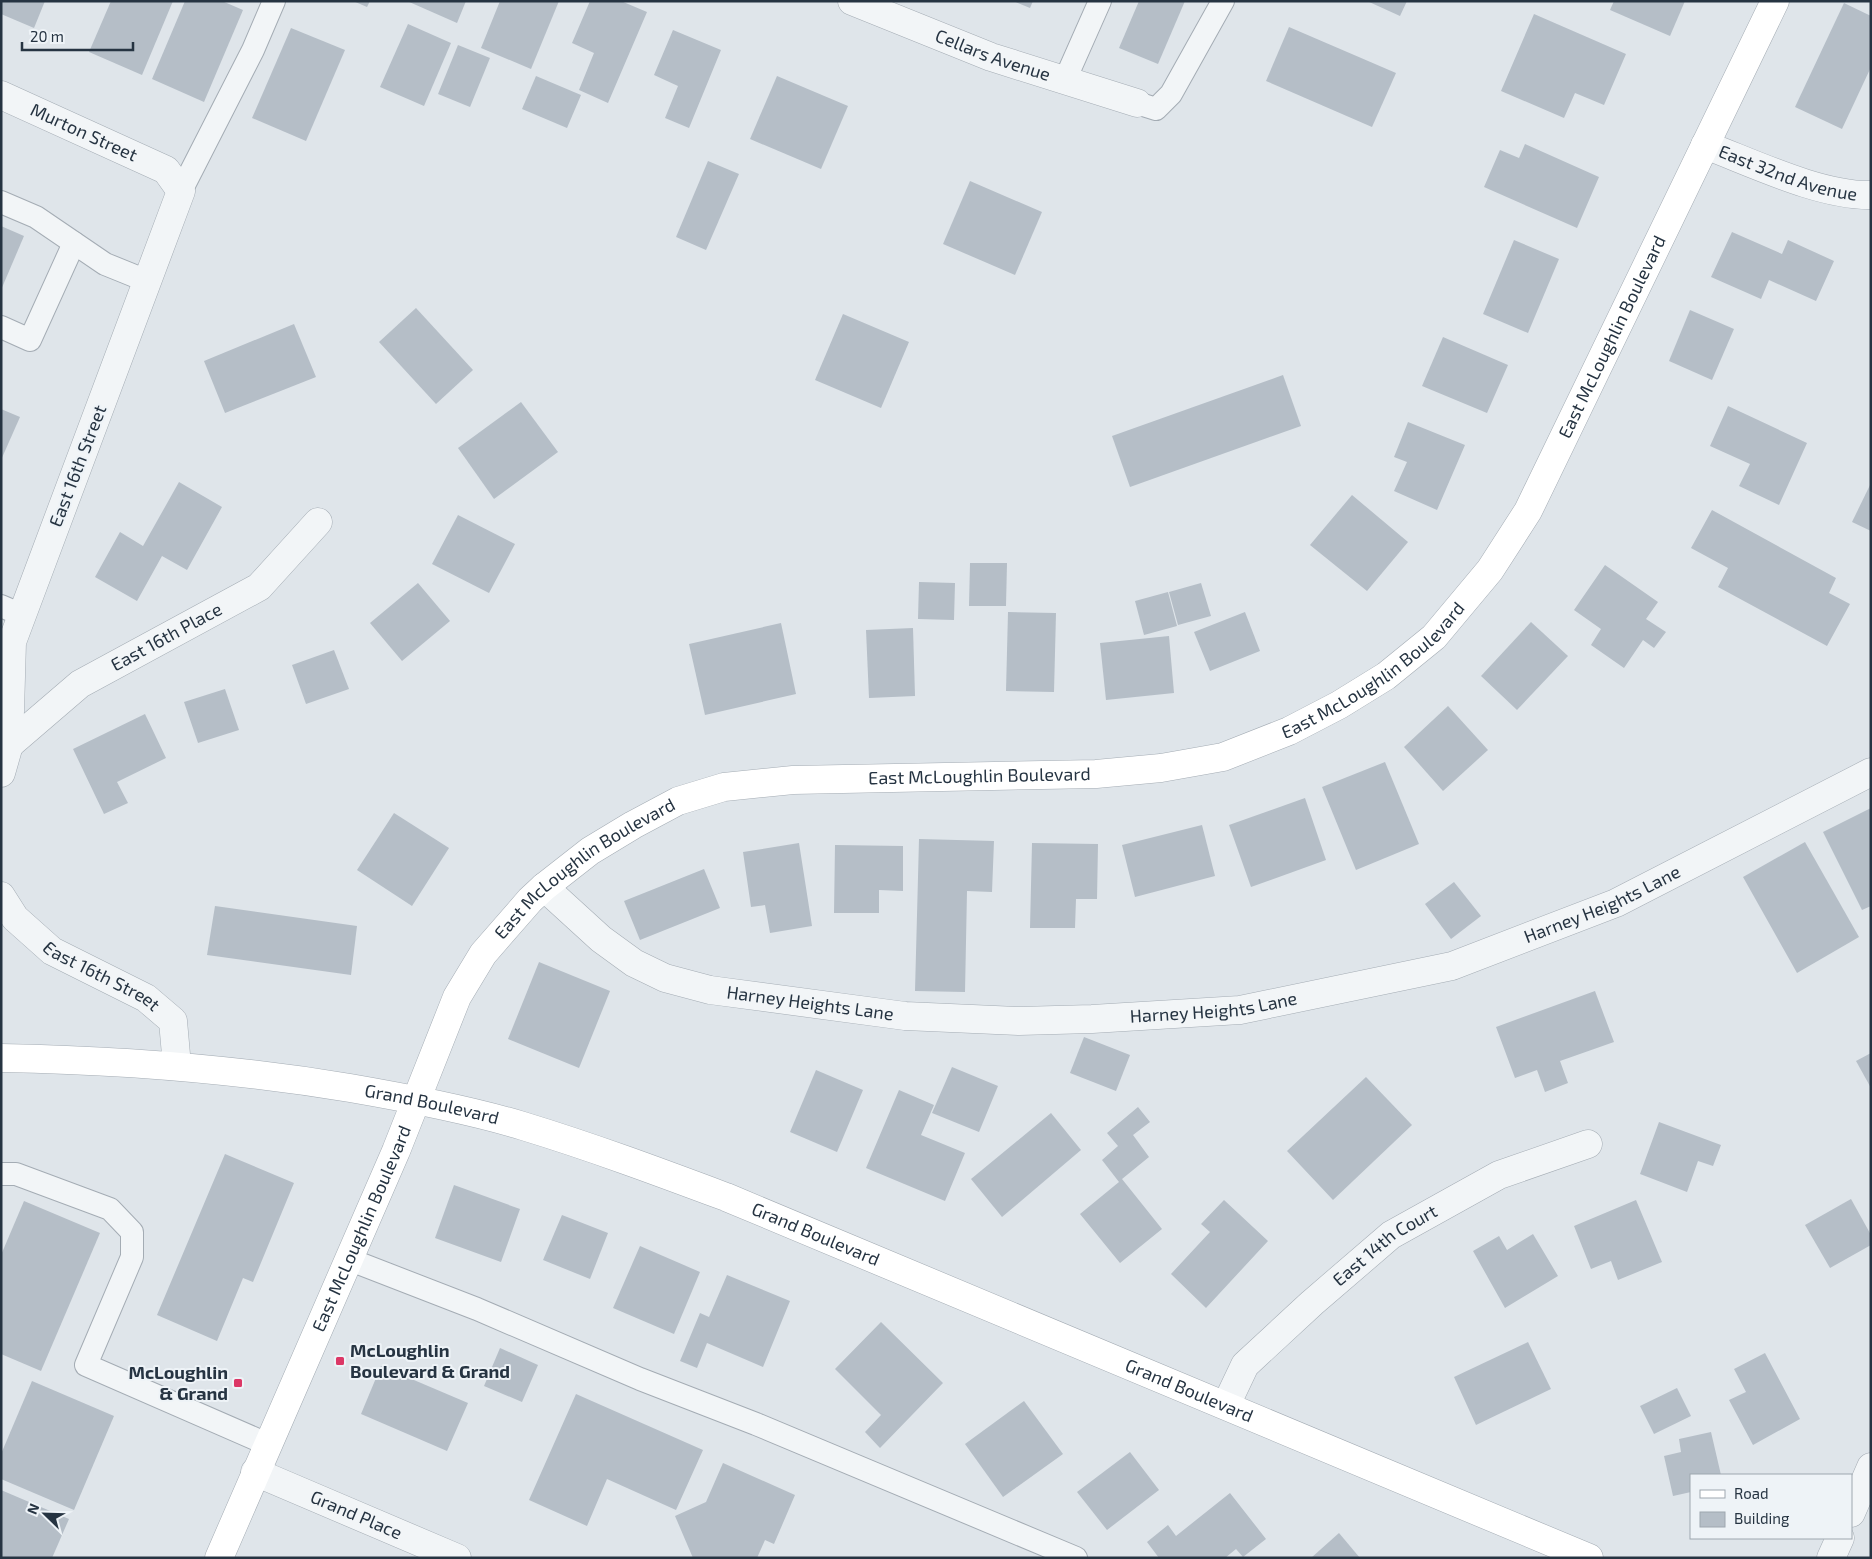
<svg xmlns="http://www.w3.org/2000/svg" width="1872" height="1559" font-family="'Exo 2',sans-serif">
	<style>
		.building { fill: #b5bec7 }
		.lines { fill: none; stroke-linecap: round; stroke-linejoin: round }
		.lane-casing { stroke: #a4acb4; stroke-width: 24 }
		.street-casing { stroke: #a4acb4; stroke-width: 29 }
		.secondary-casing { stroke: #a4acb4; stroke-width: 29 }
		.lane { stroke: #f2f5f7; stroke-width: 22 }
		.street { stroke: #f2f5f7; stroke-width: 28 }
		.secondary { stroke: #fff; stroke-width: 28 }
		.poi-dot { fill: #dc3766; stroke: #eef3f7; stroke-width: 2 }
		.labels { text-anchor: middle; stroke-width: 4; stroke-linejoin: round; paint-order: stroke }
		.street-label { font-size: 18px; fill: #263442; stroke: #eef3f7 }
		.poi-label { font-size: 18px; font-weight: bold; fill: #263442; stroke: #eef3f7; text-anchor: start }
	</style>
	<rect width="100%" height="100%" fill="#dfe5ea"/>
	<g class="building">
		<path d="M1,1H45L34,28L1,14Z"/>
		<path d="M111,1H173L142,75L89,52Z"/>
		<path d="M185,1H222L243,10L204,102L152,79Z"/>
		<path d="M353,1H370L367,7Z"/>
		<path d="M407,1H466L457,23Z"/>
		<path d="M500,1H559L531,69L481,48Z"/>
		<path d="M590,1H621L647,12L608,103L579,90L594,53L572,43Z"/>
		<path d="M1013,1H1033L1030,8Z"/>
		<path d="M1139,1H1185L1158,64L1119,48Z"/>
		<path d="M1367,1H1407L1400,16Z"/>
		<path d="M1614,1H1685L1670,36L1610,10Z"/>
		<path d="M1844,3L1871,16V67L1842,129L1795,107Z"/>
		<path d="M1534,14L1626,54L1604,105L1575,93L1564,118L1501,91Z"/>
		<path d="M408,24L451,43L424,106L380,87Z"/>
		<path d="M1289,27L1396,73L1372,127L1266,81Z"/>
		<path d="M291,28L345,50L306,141L252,118Z"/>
		<path d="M673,30L721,50L689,128L665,118L678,86L654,75Z"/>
		<path d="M458,45L490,58L470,107L438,94Z"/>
		<path d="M536,76L581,95L567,128L522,109Z"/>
		<path d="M777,76L848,106L821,169L750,139Z"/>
		<path d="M1525,144L1599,177L1577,228L1484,187L1500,150L1519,158Z"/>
		<path d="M708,161L739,174L706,250L676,237Z"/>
		<path d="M970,181L1042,212L1015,275L943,244Z"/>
		<path d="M1,226L24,236L1,290Z"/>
		<path d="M1732,232L1782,254L1788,240L1834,261L1816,301L1769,280L1761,299L1711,277Z"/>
		<path d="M1514,240L1559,259L1528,333L1483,314Z"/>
		<path d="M416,308L473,370L436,404L379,342Z"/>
		<path d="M1690,310L1734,329L1712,380L1669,361Z"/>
		<path d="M843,314L909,342L881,408L815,380Z"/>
		<path d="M294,324L316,377L225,413L204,361Z"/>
		<path d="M1443,337L1508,365L1487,413L1422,386Z"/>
		<path d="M1283,375L1301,426L1130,487L1112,436Z"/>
		<path d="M521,402L558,452L494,499L458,448Z"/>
		<path d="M1728,406L1807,443L1779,505L1739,486L1750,464L1710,446Z"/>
		<path d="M1,409L20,417L1,460Z"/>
		<path d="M1408,422L1465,445L1437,510L1394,491L1407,462L1394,457Z"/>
		<path d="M179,482L222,507L187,570L162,556L137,601L95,577L120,532L143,546Z"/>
		<path d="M1871,483V531L1852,522Z"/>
		<path d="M1352,495L1408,542L1367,591L1310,545Z"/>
		<path d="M1712,510L1836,578L1829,593L1850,604L1827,646L1718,587L1728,568L1691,548Z"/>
		<path d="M458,515L515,544L489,593L432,564Z"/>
		<path d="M970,563H1007L1006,606H969Z"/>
		<path d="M1605,565L1658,602L1646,619L1666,632L1654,648L1643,640L1624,668L1591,645L1601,629L1574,610Z"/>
		<path d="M919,582L955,583L954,620L918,619Z"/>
		<path d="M418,583L450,621L402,661L370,623Z"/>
		<path d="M1201,583L1211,616L1178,625L1169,592Z"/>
		<path d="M1168,592L1177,626L1144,635L1135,601Z"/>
		<path d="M1008,612L1056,613L1054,692L1006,691Z"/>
		<path d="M1245,612L1260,651L1210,671L1194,632Z"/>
		<path d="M1531,622L1568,656L1517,710L1481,676Z"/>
		<path d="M781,623L796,694L705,715L689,644Z"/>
		<path d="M913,628L915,696L869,698L866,630Z"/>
		<path d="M1169,636L1174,693L1106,700L1100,643Z"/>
		<path d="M334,650L349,689L306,704L292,665Z"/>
		<path d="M225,689L239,730L198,743L184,702Z"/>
		<path d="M1448,706L1488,750L1443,791L1404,747Z"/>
		<path d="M145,714L166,758L117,782L128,803L104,814L73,749Z"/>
		<path d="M1385,762L1419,844L1356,870L1322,787Z"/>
		<path d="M1305,798L1326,860L1251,887L1229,825Z"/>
		<path d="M1871,808V906L1862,910L1823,832Z"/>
		<path d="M394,813L449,848L412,906L357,870Z"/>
		<path d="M1202,825L1215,876L1135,897L1122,845Z"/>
		<path d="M919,839L994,841L992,892L967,891L965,992L915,991Z"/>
		<path d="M1805,842L1859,937L1797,973L1743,877Z"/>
		<path d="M799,843L812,926L770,933L765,905L751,907L743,852Z"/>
		<path d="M1032,843L1098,844L1097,899H1076L1075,928H1030Z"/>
		<path d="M835,845L903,846V891L879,890V913H834Z"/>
		<path d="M704,869L720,908L640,940L624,901Z"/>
		<path d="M1454,882L1481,916L1451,939L1425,904Z"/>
		<path d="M215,906L357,926L351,975L207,955Z"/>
		<path d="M539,962L610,991L579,1068L508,1039Z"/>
		<path d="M1595,991L1614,1042L1560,1061L1568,1083L1545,1092L1537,1070L1515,1078L1496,1027Z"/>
		<path d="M1084,1037L1130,1055L1116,1091L1070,1073Z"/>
		<path d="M1871,1053V1088L1856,1061Z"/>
		<path d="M952,1067L998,1086L979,1132L932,1113Z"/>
		<path d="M816,1070L863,1090L837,1152L790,1132Z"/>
		<path d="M1366,1077L1412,1125L1333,1200L1287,1151Z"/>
		<path d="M899,1090L934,1105L921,1135L965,1153L945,1201L866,1168Z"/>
		<path d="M1138,1107L1150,1122L1133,1135L1149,1157L1122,1179L1162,1229L1120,1263L1080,1214L1119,1182L1102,1160L1118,1146L1107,1133Z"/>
		<path d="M1051,1113L1081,1150L1002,1217L971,1179Z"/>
		<path d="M1659,1122L1721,1145L1713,1166L1698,1161L1687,1192L1640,1174Z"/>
		<path d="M225,1154L294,1183L253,1282L243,1278L217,1341L157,1315Z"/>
		<path d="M454,1185L520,1209L501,1262L435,1238Z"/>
		<path d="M1851,1199L1871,1235V1245L1830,1268L1805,1225Z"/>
		<path d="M1224,1200L1268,1241L1206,1308L1171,1274L1210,1232L1201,1224Z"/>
		<path d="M1636,1200L1662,1262L1618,1280L1611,1261L1591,1269L1574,1226Z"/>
		<path d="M24,1201L100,1233L41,1371L1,1354V1255Z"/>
		<path d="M562,1215L608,1233L590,1279L543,1260Z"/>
		<path d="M1533,1234L1558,1276L1505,1308L1473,1251L1499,1236L1507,1250Z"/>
		<path d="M640,1246L700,1272L674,1334L613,1308Z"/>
		<path d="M727,1275L790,1301L763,1367L707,1343L697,1368L680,1361L700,1313L709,1317Z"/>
		<path d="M881,1322L943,1383L880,1448L865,1432L881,1415L835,1369Z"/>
		<path d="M1528,1342L1551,1389L1476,1425L1454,1377Z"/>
		<path d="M500,1348L538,1365L522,1402L484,1386Z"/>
		<path d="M1765,1353L1800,1419L1753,1445L1729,1400L1746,1392L1734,1369Z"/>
		<path d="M381,1366L468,1403L447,1451L361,1414Z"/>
		<path d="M32,1381L114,1416L74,1510L1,1479V1454Z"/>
		<path d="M1677,1388L1691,1416L1654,1434L1640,1406Z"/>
		<path d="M576,1394L703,1450L676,1510L607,1479L587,1526L529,1500Z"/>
		<path d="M1024,1401L1063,1454L1003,1497L965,1444Z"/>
		<path d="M1711,1432L1721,1475H1691V1492L1673,1496L1664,1456L1681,1452L1679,1439Z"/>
		<path d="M1130,1452L1159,1490L1107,1530L1077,1492Z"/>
		<path d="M723,1463L795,1495L774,1544L765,1540L757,1558H693L675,1516L706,1502Z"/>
		<path d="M1,1490L69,1519L52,1558H1Z"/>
		<path d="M1230,1493L1266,1539L1243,1557L1236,1549L1225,1558H1159L1147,1542L1168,1525L1176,1536Z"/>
		<path d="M1339,1533L1360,1558H1311Z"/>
	</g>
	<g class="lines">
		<defs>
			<g id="lane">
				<path d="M1065,80L1100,1"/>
				<path d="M1137,103L1156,109L1171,94L1223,1"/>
				<path d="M181,191L253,50L274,1"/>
				<path d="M1,202L36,217L105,264L147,281"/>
				<path d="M1,327L30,340L74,243"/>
				<path d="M1,606L22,615"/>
				<path d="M1,1174H16L110,1209L132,1232V1257L86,1365L267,1444"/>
				<path d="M348,1259L477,1309L640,1379L756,1424L1076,1558"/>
			</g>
			<g id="street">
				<path id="s1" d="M852,1L991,57L1137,103"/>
				<path id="s2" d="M1,95L166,170L181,191L12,642L9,745L1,773"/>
				<path id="s3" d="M1705,145C1753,163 1820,196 1871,195"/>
				<path id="s4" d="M9,745L80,684L259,587L318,522"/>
				<path id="s5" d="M544,887L601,939L634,963L665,978L710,990L905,1016L1019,1021L1092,1019L1240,1010L1452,966L1616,903L1871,772"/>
				<path id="s6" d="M1,896L15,918L52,951L146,998L173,1021L177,1066"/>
				<path id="s7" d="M1226,1405L1245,1365L1312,1303L1391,1235L1499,1175L1588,1144"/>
				<path id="s8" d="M255,1472L457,1558"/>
				<path d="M1851,1513L1871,1467"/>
				<path d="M1831,1558L1840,1538"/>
			</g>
			<g id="secondary">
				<path id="s9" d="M1,1058C118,1060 235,1069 350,1088C408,1098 467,1109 523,1126C592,1147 659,1172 726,1197L1589,1558"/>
				<path id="s10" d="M219,1558L396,1151L457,997L483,954L530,900L544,887L590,851L633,825L678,801L724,787L793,780L1096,774L1161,768L1223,757L1289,731L1339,705L1386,676L1434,637L1490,570L1528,511L1775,1"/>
			</g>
		</defs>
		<use href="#lane" class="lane-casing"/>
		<use href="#street" class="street-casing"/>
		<use href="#secondary" class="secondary-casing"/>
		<use href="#lane" class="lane"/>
		<use href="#street" class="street"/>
		<use href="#secondary" class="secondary"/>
	</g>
	<g class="poi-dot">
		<rect x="335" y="1356" width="10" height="10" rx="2.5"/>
		<rect x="233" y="1378" width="10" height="10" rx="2.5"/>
	</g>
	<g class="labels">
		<g class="street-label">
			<text dy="6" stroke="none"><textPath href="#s1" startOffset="151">Cellars Avenue</textPath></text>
			<text dy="6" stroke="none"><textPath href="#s2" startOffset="91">Murton Street</textPath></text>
			<text dy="6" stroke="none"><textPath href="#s3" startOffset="88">East 32nd Avenue</textPath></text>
			<text dy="6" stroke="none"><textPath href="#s10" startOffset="2054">East McLoughlin Boulevard</textPath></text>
			<text transform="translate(78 466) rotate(-69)" y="6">East 16th Street</text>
			<text dy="6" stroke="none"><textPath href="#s4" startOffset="192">East 16th Place</textPath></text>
			<text dy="6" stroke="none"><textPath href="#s10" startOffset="1634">East McLoughlin Boulevard</textPath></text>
			<text dy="6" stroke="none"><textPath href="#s10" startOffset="1214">East McLoughlin Boulevard</textPath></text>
			<text dy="6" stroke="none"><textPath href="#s10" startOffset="794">East McLoughlin Boulevard</textPath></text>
			<text dy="6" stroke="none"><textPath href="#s5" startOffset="1110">Harney Heights Lane</textPath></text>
			<text dy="6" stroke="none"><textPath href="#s6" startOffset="131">East 16th Street</textPath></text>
			<text dy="6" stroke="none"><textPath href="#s5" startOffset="300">Harney Heights Lane</textPath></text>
			<text dy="6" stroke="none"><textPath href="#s5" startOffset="705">Harney Heights Lane</textPath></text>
			<text dy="6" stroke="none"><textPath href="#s9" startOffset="434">Grand Boulevard</textPath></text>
			<text dy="6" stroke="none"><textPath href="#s10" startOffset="359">East McLoughlin Boulevard</textPath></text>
			<text dy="6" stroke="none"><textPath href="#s9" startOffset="840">Grand Boulevard</textPath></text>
			<text dy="6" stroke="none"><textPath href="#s7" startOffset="229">East 14th Court</textPath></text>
			<text dy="6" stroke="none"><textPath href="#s9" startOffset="1245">Grand Boulevard</textPath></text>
			<text dy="6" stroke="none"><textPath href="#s8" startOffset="110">Grand Place</textPath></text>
		</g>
		<g class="poi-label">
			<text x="350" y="1357">McLoughlin<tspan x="350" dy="21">Boulevard &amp; Grand</tspan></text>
			<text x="228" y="1379" text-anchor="end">McLoughlin<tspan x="228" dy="21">&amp; Grand</tspan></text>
		</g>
	</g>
	<rect width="1872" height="1559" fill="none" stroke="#263442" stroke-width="5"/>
	<rect x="1690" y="1474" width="162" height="65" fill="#eef3f7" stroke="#9ea7af"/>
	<rect x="1700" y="1490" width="25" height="8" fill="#ffffff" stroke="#9ea7af"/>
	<text x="1734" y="1499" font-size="15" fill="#263442">Road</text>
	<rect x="1700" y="1512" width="25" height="15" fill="#b5bec7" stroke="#9ea7af"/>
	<text x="1734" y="1524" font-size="15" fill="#263442">Building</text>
	<g transform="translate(45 1514) rotate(293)" stroke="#eef3f7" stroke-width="4" paint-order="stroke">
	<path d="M0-4L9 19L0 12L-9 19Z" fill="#263442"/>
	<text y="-8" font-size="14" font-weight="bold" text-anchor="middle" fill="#263442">N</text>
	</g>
	<path d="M22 42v8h111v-8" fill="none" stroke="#263442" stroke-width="2.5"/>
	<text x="30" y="42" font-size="15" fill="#263442" stroke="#eef3f7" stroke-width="4" paint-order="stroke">20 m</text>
</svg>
